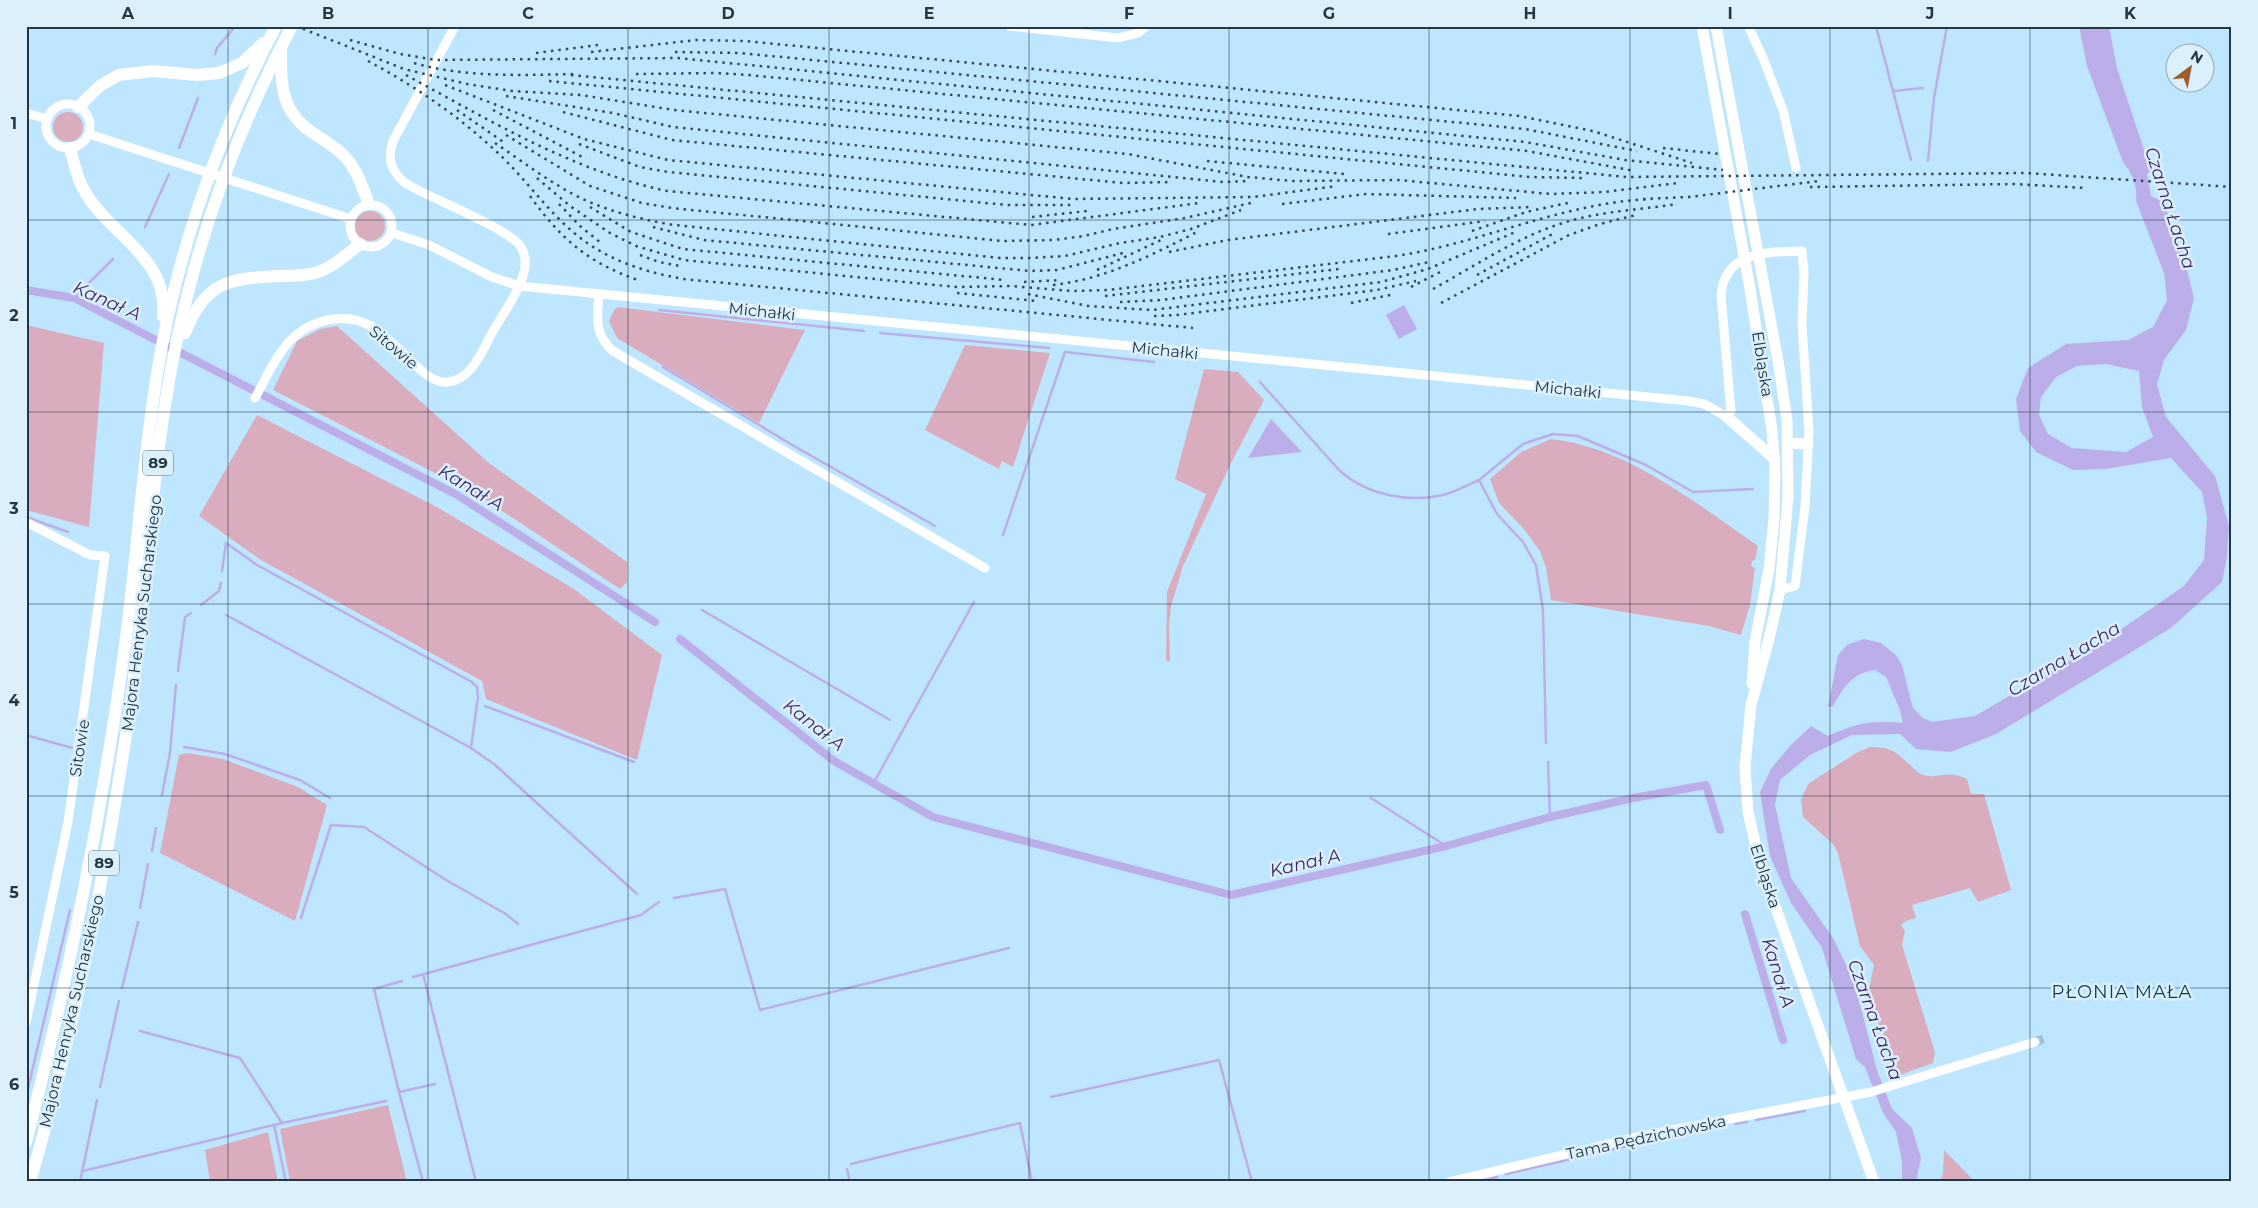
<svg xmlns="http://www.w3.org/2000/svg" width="2258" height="1208" font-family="Montserrat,sans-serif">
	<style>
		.green { fill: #daadbe }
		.water { fill: #bbaee9; fill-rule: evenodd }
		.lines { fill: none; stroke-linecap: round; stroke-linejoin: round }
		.stream { stroke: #bbaee9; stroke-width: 2.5 }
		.canal { stroke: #bbaee9; stroke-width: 8 }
		.minor-tunnel { stroke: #9fc3d9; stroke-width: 9; stroke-dasharray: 9 4.5; stroke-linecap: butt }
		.minor { stroke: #fff; stroke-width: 9 }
		.major { stroke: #fff; stroke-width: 11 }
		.highway { stroke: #fff; stroke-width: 12 }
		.rail { stroke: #354b58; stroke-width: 2.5; stroke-dasharray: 2.5 5; stroke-linecap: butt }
		.grid { fill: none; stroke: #243844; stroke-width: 1; stroke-opacity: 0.55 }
		.labels { text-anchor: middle; stroke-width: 5; stroke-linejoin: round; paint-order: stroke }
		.shield { fill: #dcf0fc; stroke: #5b6f7b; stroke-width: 1 }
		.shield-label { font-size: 15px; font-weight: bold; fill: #243844 }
		.street-label { font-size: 16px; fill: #243844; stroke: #dcf0fc }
		.water-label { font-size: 18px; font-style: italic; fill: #3e286c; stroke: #dcf0fc }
		.neighbourhood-label { font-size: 18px; letter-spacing: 1px; fill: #093d55; stroke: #dcf0fc }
		.neatline { fill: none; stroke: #243844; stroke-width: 2 }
		.grid-label { font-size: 16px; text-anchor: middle; font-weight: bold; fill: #243844 }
	</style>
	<rect width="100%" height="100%" fill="#bee6fe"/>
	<g class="green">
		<circle cx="68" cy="127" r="15"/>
		<circle cx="370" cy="226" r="15"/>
		<path d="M618,307L626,308L805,330L759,423L617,338L609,321L614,310Z"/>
		<path d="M26,325L104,343L89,527L26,510Z"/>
		<path d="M337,326L489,463L627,562V582L620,589L478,495L273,390L297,341L320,329Z"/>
		<path d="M965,345L1050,353L1013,467L1002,461L999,469L925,430Z"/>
		<path d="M1204,369L1238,372L1264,400L1231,463L1183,566L1171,606L1169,624L1170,662L1166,660L1167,592L1206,494L1175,479Z"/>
		<path d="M257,415L437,507L574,589L662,655L637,760L486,699L482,681L261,560L199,516Z"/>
		<path d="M1551,439C1627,447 1697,504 1758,546L1755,560L1752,561L1751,566L1755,568L1750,605L1741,635L1709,626L1551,600L1546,568L1540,551L1523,528L1499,503L1490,479L1521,452Z"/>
		<path d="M1870,747C1891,747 1895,751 1910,765C1913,767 1916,771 1919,773C1935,782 1946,768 1967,779L1971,794H1984L2011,890L1978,902L1970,888L1912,905L1916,918L1906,921L1901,925L1905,931L1902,945L1935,1052L1933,1063L1897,1076L1886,1049L1869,989L1874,965L1860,946L1838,853L1833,844L1803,817L1801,800L1808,784L1856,753Z"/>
		<path d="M188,753L223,759L298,787L327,805L295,921L160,853L179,755Z"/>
		<path d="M388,1105L407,1182H290L280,1129Z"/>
		<path d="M268,1132L278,1182H210L205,1150Z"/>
		<path d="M1944,1150L1975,1182H1940L1943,1174Z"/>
	</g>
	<g class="water">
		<path d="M2079,26H2109L2117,68L2151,171L2147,174L2151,196L2163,202L2182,250L2194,298L2186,330L2164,360L2157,384L2166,417L2215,476L2229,526L2227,557L2222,582L2171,628L1996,734L1951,752L1916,749L1900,734L1852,735L1810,755L1780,780L1775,805L1791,878L1833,938L1854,981L1877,1070L1892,1109L1912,1128L1921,1158L1916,1182H1902V1161L1896,1132L1883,1113L1865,1067L1856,1059L1822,948L1791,903L1770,856L1760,792L1771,769L1789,747L1811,726L1828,736C1857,723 1870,720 1903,723L1900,710L1886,677L1875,670C1852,673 1844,687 1833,706L1828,707L1838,655L1847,645L1864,639L1881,643L1896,655L1902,665L1913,708L1923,718L1932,722L1975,716L2107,639L2184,586L2204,560L2207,518L2202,492L2171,458L2106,469L2073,470L2036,452L2020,431L2016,399L2028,368L2066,344L2128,340L2153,327L2167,300L2164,273L2136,201C2138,186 2132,173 2123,162L2087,66ZM2106,364L2139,371L2142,407L2153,437L2126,452L2072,448L2048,434L2039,415L2041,397L2056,377L2077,366Z"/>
		<path d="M1404,305L1417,329L1399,339L1386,315Z"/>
		<path d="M1271,419L1302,452L1248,458Z"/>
	</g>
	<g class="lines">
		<g class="stream">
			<path d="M1876,26L1911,160"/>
			<path d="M215,54L217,48L233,29"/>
			<path d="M1893,91L1923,88"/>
			<path d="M179,148L198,98"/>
			<path d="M1928,161L1934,98L1947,26"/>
			<path d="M145,227L169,174"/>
			<path d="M87,285L113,259"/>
			<path d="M74,298L80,293"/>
			<path d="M659,310L864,331"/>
			<path d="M880,333L1049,348"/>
			<path d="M663,367L794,446L935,526"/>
			<path d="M1260,382L1340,471C1367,495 1408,503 1443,495C1455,492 1468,485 1479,480"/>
			<path d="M26,517L68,532"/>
			<path d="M1003,535L1065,352L1154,362"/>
			<path d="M222,571L226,543L257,565L472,682L477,687L478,697L471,748"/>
			<path d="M201,605L219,591L221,583"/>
			<path d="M702,610L890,720"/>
			<path d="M226,615L471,748L494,764L637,894"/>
			<path d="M178,671L185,617L191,613"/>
			<path d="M485,706L634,762"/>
			<path d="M26,735L72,748"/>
			<path d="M1546,743L1543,610L1536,565L1523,542L1497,514L1479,480L1523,444L1553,434L1578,436L1646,465L1693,492L1753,489"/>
			<path d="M184,747L225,754L300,780L330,798"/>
			<path d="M1548,762L1550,817"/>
			<path d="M873,784L974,602"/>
			<path d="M162,795L170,753L176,685"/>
			<path d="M1371,798L1446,846"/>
			<path d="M152,851L156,828"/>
			<path d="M674,898L725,889L760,1010L1009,948"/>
			<path d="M140,908L148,864"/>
			<path d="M301,918L331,825L364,827L446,880L506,914L518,924"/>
			<path d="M423,974L476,1182"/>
			<path d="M413,977L641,915L659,902"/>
			<path d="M402,981L374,989L399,1092L435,1084"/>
			<path d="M122,988L138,922"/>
			<path d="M100,1087L119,1001"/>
			<path d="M399,1092L423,1182"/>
			<path d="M26,1097L70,910"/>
			<path d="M1051,1097L1219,1060L1252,1182"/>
			<path d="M1756,1120L1805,1111"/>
			<path d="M282,1123L386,1101"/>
			<path d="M1735,1124L1747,1122"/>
			<path d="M274,1125L286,1182"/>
			<path d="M1713,1129L1724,1126"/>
			<path d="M1648,1142L1706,1130"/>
			<path d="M851,1164L1020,1123L1032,1182"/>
			<path d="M847,1169L850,1182"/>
			<path d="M83,1171L282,1123L240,1058L140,1031"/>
			<path d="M1506,1174L1632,1145"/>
			<path d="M80,1182L97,1100"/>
			<path d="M1479,1182L1497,1177"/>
		</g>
		<g class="canal">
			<path d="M26,290L74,298L253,390"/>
			<path d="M263,395L457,495L655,622"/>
			<path d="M680,639L834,761L933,817L1231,895L1446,846L1550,817L1633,798L1706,785L1720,830"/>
			<path d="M1745,914L1783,1040"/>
		</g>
		<path class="minor-tunnel" d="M2035,1042L2046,1038"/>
		<g class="minor">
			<path d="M1009,26L1118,38L1138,33L1146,26"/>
			<path d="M1748,26L1763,58L1783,110L1796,168"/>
			<circle cx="68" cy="126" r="22"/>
			<path d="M26,113L47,119"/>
			<path d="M89,134L351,219"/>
			<circle cx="371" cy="226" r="21"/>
			<path d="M392,233L429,245L492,277L519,286L1689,401L1704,404L1727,417L1731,411L1721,295C1725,251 1767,252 1802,251L1804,272L1802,324L1809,431L1805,507L1795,586L1780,590"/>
			<path d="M599,295C597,316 594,335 613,351L985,568"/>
			<path d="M255,398C275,362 287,326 333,319C348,317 361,320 373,327C386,335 398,349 410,360C420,369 433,384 448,382C471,380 483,350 492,333C502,315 524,286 525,265C526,260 524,252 521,247C509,228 429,198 405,183C391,171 387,159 393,141L455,26"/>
			<path d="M26,522L90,555L105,556L68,822L26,1023"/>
			<path d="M1449,1182L1646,1135L1871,1092L2035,1042"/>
		</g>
		<g class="major">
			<path d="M1702,26L1749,283L1772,430L1775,470L1774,519L1769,569L1755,642L1752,684"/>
			<path d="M1716,26L1778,361L1787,420L1788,497L1780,590L1769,639L1751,705L1745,767L1748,812L1760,864L1874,1182"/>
			<path d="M1727,417L1775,459"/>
			<path d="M1787,443L1808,444"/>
		</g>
		<g class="highway">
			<path d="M281,48C281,84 280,111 313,133C325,141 338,148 347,159C358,172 363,189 369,204"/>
			<path d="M78,107L101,85L119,75L153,71L197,75L219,73L242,63L263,43"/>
			<path d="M70,148C74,163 77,179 85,192C111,236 169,258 163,316"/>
			<path d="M185,333C206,281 229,278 281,276C292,276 304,276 315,273C332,268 346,255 360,244"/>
			<path d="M26,1142C67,985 99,827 122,667C136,572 141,475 156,380C175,257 218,136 276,26"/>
			<path d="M30,1182C75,1027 107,867 130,708C148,586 151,460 177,340C200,229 239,126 292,26"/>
		</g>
		<g class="rail">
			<path d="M296,26L404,69L467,84L512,91L581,95L674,110L1128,154L1248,177L1292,181L1398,180L1551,194L1604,192L1678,183"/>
			<path d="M350,40L400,54L436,60L678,58L1525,142L1625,160L1723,170"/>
			<path d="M591,52L696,40L745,41L1519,116L1593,131L1692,163"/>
			<path d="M675,52L740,53L1525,129L1637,151"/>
			<path d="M536,53L598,45"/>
			<path d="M368,61C415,86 460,117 499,154C521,175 539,199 561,221C596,256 635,270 683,279L1193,328"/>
			<path d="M414,63C467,78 523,75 578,74"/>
			<path d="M636,74L716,73L749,75L1527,151L1635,171"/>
			<path d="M406,75C489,120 573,171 667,191L1031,225L1199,203"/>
			<path d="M571,75L1627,177L2026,173L2232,187"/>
			<path d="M549,81L1530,177L1582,178"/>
			<path d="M445,85L584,139L668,160L1073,199L1253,197L1337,186"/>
			<path d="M506,96L613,113L673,127L1224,182L1248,181"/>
			<path d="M457,110L505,143"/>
			<path d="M493,110L586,159"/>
			<path d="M563,112L672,140L1123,183L1172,182"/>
			<path d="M506,135L590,186L642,203L672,208L1002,241L1054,240L1084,236L1113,229L1185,218L1255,202"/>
			<path d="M495,143C516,157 537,173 559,186C594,208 633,218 674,225L1000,258H1030L1065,256L1120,243L1160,237L1191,229L1241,210"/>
			<path d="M579,144L640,167L668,172L1007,205H1075"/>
			<path d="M1663,148L1719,154"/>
			<path d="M1207,161L1344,174"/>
			<path d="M537,178L570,206L610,233L636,246L684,260L956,287L1010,286L1072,291L1108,290L1396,256C1482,243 1562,203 1650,199"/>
			<path d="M1810,187L2014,184L2086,188"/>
			<path d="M530,196C560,238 588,263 638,280"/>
			<path d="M1643,199L1689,197L1819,181"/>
			<path d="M559,204L580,226L601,243"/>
			<path d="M1282,204L1366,194L1516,198"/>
			<path d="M590,207L631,232L683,249L1004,280"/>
			<path d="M1032,217L1087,211"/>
			<path d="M653,227L704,240L1030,271L1057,270L1123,253"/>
			<path d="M1472,231L1526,212L1572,202"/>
			<path d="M1388,234L1485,221"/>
			<path d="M1169,252L1228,240L1478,209L1531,207"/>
			<path d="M640,255L659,262L680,266"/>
			<path d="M1097,270L1161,240"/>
			<path d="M1477,275L1556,232"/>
			<path d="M1024,282L1061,280"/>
			<path d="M1053,285C1105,279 1150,256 1197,232"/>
			<path d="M1411,287L1444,270"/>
			<path d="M1433,289C1475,266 1517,237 1563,223C1600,211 1639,210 1677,204"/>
			<path d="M957,293L1036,301"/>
			<path d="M1028,294L1088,306L1152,310L1381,282L1428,269L1518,231"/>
			<path d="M1105,296L1339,269"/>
			<path d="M1120,302L1161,300L1393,270L1429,262"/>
			<path d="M1351,303L1395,294"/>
			<path d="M1441,303L1569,235L1600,224L1636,215"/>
			<path d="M1154,316L1177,315L1377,290L1416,281"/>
		</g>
	</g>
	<path class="grid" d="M228,26V1182M428,26V1182M628,26V1182M829,26V1182M1029,26V1182M1229,26V1182M1429,26V1182M1630,26V1182M1830,26V1182M2030,26V1182M26,220H2232M26,412H2232M26,604H2232M26,796H2232M26,988H2232"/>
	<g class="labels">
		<g class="shield">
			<rect x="143" y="450.5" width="30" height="25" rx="4"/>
			<rect x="89" y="850.5" width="30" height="25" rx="4"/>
		</g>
		<g class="shield-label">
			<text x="158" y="468">89</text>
			<text x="104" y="868">89</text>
		</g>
		<g class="street-label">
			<text transform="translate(762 311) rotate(6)" y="6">Michałki</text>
			<text transform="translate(394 347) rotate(40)" y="6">Sitowie</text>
			<text transform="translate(1165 350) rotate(6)" y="6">Michałki</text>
			<text transform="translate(1763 364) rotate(81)" y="6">Elbląska</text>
			<text transform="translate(1568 389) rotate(6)" y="6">Michałki</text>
			<text transform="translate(141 613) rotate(-83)" y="6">Majora Henryka Sucharskiego</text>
			<text transform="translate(79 748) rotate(-81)" y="6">Sitowie</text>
			<text transform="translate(1766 876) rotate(72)" y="6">Elbląska</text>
			<text transform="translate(71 1011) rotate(-77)" y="6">Majora Henryka Sucharskiego</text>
			<text transform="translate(1646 1137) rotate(-12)" y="6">Tama Pędzichowska</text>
		</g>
		<g class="water-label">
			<text transform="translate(2170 208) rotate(72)" y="6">Czarna Łacha</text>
			<text transform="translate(107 301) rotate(24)" y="6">Kanał A</text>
			<text transform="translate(471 488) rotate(31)" y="6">Kanał A</text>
			<text transform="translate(2064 659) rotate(-31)" y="6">Czarna Łacha</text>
			<text transform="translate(814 725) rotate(38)" y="6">Kanał A</text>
			<text transform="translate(1305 863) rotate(-13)" y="6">Kanał A</text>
			<text transform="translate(1778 973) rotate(73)" y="6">Kanał A</text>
			<text transform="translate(1875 1020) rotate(70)" y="6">Czarna Łacha</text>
		</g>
		<g class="neighbourhood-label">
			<text x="2122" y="998">PŁONIA MAŁA</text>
		</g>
	</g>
	<rect width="2258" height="1208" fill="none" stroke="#dcf0fc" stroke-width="55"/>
	<g transform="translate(2190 68) rotate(32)"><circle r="24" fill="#dcf0fc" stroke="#92a6b2"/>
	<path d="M0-4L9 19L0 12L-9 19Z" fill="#a05d2c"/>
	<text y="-8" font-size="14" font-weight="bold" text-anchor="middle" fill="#243844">N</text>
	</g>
	<rect x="28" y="28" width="2202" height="1152" class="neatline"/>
	<g class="grid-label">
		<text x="128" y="19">A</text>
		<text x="328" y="19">B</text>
		<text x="528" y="19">C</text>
		<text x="728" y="19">D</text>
		<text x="929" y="19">E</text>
		<text x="1129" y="19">F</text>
		<text x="1329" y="19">G</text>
		<text x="1530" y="19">H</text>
		<text x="1730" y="19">I</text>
		<text x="1930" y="19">J</text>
		<text x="2130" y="19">K</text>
		<text x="14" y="129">1</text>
		<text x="14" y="321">2</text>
		<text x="14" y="514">3</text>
		<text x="14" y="706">4</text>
		<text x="14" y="898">5</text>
		<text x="14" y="1090">6</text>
	</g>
</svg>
